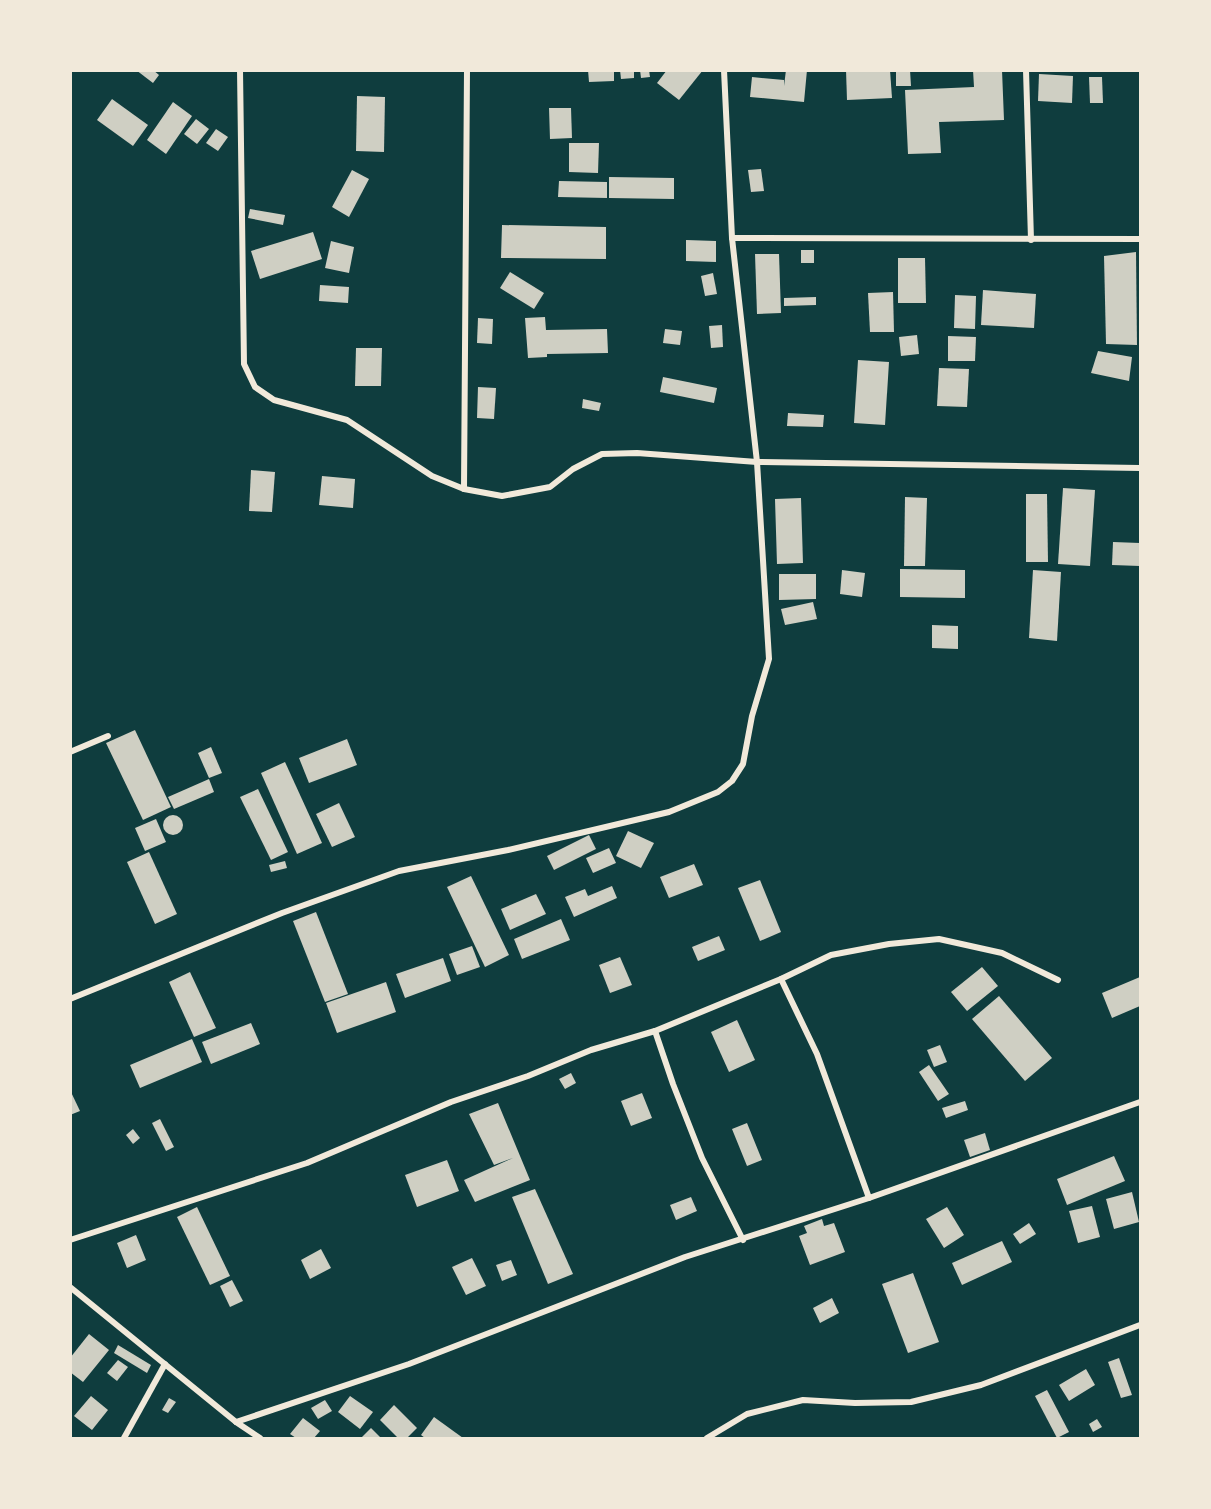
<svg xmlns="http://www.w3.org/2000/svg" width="1211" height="1509" font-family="'IBM Plex Sans',sans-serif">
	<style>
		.building { fill: #cfcfc3 }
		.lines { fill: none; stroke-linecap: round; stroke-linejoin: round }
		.minor { stroke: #f1e9da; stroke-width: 6 }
	</style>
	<rect width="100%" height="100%" fill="#0f3d3e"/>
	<g class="building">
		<path d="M136,70H153L159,75L153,83Z"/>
		<path d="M588,70H614V81L589,82Z"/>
		<path d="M620,70H634V78L621,79Z"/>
		<path d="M640,70H649L650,77L641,78Z"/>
		<path d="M667,70H703L679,100L657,83Z"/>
		<path d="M786,70H807L804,102L750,97L752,77L784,80V86Z"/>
		<path d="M846,70H890L892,98L847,100Z"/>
		<path d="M896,70H910L911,86H896Z"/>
		<path d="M973,70H1002L1004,120L939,122L941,153L908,154L905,90L974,87Z"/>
		<path d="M1039,74L1073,76L1072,103L1038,101Z"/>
		<path d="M1089,77H1102L1103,103H1090Z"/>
		<path d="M357,96L385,97L384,152L356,151Z"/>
		<path d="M112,99L148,125L133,146L97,120Z"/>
		<path d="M173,102L192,116L166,154L147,140Z"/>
		<path d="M549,108H571L572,138L550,139Z"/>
		<path d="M196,119L209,129L197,144L184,134Z"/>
		<path d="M216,129L228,137L218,151L206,143Z"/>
		<path d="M569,143H599L598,173L569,172Z"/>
		<path d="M761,169L764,191L751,192L748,170Z"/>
		<path d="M352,170L369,179L349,217L332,207Z"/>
		<path d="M609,177L674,178V199L609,198Z"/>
		<path d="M559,181L607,182V198L558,197Z"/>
		<path d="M250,209L285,215L283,225L248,218Z"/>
		<path d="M502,225L606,227V259L501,258Z"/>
		<path d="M313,232L322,259L260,279L251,251Z"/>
		<path d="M686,240L716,241V262L686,261Z"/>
		<path d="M331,241L354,247L349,273L325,268Z"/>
		<rect x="801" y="250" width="13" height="13"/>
		<path d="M1136,252L1137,345L1106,344L1104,256Z"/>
		<path d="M755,254H779L781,313L757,314Z"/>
		<path d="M898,258H925L926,303H898Z"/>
		<path d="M510,272L544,293L534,309L500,288Z"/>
		<path d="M713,273L717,294L705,296L701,276Z"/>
		<path d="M320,285L349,287L348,303L319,301Z"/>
		<path d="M983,290L1036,294L1034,328L981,325Z"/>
		<path d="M893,292L894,332H870L868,293Z"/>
		<path d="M955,295L976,296L975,329L954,328Z"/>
		<path d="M816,297V305L784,306V298Z"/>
		<path d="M545,317L546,330L607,329L608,353L547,354V357L528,358L525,318Z"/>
		<path d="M478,318L493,319L492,344L477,343Z"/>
		<path d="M722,325L723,347L711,348L709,326Z"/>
		<path d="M665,329L682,331L680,345L663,343Z"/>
		<path d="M917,335L919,354L901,356L899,337Z"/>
		<path d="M948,336L976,337L975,361H948Z"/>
		<path d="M356,348H382L381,386H355Z"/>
		<path d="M1098,351L1132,357L1129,381L1091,373Z"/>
		<path d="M858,360L889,362L885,425L854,423Z"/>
		<path d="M939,368L969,369L967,407L937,406Z"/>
		<path d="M663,377L717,388L714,403L660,392Z"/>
		<path d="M478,387L496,388L494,419L477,418Z"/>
		<path d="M583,399L601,403L599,411L582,408Z"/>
		<path d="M788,413L824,415L823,427L787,426Z"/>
		<path d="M251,470L275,472L272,512L249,511Z"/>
		<path d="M322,476L355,479L353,508L319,505Z"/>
		<path d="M1063,488L1095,490L1090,566L1058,564Z"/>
		<path d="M1026,494H1047L1048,562H1026Z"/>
		<path d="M905,497L927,498L925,566H904Z"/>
		<path d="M801,498L803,563L777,564L775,499Z"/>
		<path d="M1113,542L1140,543V566L1112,565Z"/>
		<path d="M900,569L965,570V598L900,597Z"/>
		<path d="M842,570L865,573L862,597L840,594Z"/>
		<path d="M1033,570L1061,572L1057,641L1029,638Z"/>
		<path d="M779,574H816V599L779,600Z"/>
		<path d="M813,602L817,619L785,625L781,609Z"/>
		<path d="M932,625L958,626V649L932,648Z"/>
		<path d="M135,730L171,807L143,820L106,743Z"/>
		<path d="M347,739L357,765L309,783L299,758Z"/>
		<path d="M211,747L222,773L209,778L198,753Z"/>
		<path d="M285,762L322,843L297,854L261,773Z"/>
		<path d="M209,779L214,792L174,809L168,797Z"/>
		<path d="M258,789L288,852L271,860L240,797Z"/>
		<path d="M339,803L355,837L332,847L316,814Z"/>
		<circle cx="173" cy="825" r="10"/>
		<path d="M156,819L166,842L145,851L135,828Z"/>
		<path d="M628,831L654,843L641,868L616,856Z"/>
		<path d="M589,835L596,849L554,870L547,856Z"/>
		<path d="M609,848L616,863L593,873L586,858Z"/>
		<path d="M149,852L177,914L155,924L127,862Z"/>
		<path d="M285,861L287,868L271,872L269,865Z"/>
		<path d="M694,864L703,885L669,898L660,877Z"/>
		<path d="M471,876L509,955L485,967L447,887Z"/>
		<path d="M760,880L781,932L760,941L738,888Z"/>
		<path d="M612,886L617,898L574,917L565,897L585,889L588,896Z"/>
		<path d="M536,894L546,914L510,930L501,909Z"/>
		<path d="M316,912L348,994L325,1002L293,921Z"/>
		<path d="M561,919L570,940L522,959L514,939Z"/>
		<path d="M719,936L725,950L698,961L692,947Z"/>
		<path d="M472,946L480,967L457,975L449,954Z"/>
		<path d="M620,957L632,985L610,993L599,965Z"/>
		<path d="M443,958L451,981L405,998L396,974Z"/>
		<path d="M982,967L998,986L967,1011L951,992Z"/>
		<path d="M190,972L216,1028L194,1037L169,982Z"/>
		<path d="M1140,977V1006L1112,1018L1102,993Z"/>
		<path d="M386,982L396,1012L337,1033L326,1003Z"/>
		<path d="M999,996L1052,1058L1025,1081L972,1019Z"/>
		<path d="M737,1020L755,1060L729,1072L711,1032Z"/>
		<path d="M251,1023L260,1044L211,1064L202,1042Z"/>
		<path d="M192,1039L202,1062L140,1088L130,1065Z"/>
		<path d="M940,1045L947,1062L934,1067L927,1050Z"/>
		<path d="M929,1065L949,1094L938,1101L919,1072Z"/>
		<path d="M571,1073L576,1083L565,1089L559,1079Z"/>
		<path d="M70,1090L80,1111L70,1115Z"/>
		<path d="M642,1093L652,1118L631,1126L621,1101Z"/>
		<path d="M965,1101L968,1110L946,1118L942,1108Z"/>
		<path d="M498,1103L530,1180L475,1202L464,1180L513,1158L494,1165L469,1114Z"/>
		<path d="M160,1119L174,1147L166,1151L152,1123Z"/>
		<path d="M747,1123L762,1160L747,1166L732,1129Z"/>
		<path d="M133,1129L140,1138L133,1144L126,1135Z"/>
		<path d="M985,1133L990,1150L970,1157L964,1140Z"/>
		<path d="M1114,1156L1125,1181L1067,1205L1057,1179Z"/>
		<path d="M447,1160L459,1191L417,1207L405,1175Z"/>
		<path d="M535,1189L573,1274L548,1284L512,1197Z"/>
		<path d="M1132,1192L1139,1222L1114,1229L1106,1199Z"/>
		<path d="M691,1197L697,1211L676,1220L670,1205Z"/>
		<path d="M1092,1206L1100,1237L1078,1243L1069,1211Z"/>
		<path d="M197,1207L230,1276L210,1285L177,1217Z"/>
		<path d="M947,1207L964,1235L944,1248L926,1219Z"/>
		<path d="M822,1219L824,1226L834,1223L845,1252L810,1265L799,1236L807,1233L804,1226Z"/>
		<path d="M1029,1223L1036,1234L1020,1244L1013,1234Z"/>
		<path d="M136,1235L146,1260L127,1268L117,1243Z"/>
		<path d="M1002,1241L1012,1262L962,1285L952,1263Z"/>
		<path d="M321,1249L331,1268L310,1279L301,1260Z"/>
		<path d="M472,1258L486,1286L466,1295L452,1267Z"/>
		<path d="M511,1260L517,1275L502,1281L496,1265Z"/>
		<path d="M913,1273L939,1342L908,1353L882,1284Z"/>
		<path d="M232,1280L243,1301L230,1307L220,1286Z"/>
		<path d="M832,1298L839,1313L820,1323L813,1308Z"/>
		<path d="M89,1334L109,1350L83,1382L70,1372V1358Z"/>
		<path d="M118,1345L151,1365L147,1373L114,1353Z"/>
		<path d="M1119,1358L1132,1395L1121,1398L1108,1362Z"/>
		<path d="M118,1360L128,1367L117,1381L107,1373Z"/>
		<path d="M1086,1369L1095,1385L1069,1401L1059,1385Z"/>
		<path d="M1047,1390L1069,1432L1057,1438L1035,1396Z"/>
		<path d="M91,1396L108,1410L92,1430L74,1416Z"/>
		<path d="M350,1396L373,1412L360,1429L338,1412Z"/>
		<path d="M169,1398L176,1402L168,1413L162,1410Z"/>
		<path d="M325,1400L332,1411L318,1419L311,1408Z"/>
		<path d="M394,1405L417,1428L407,1438H398L380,1420Z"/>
		<path d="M434,1417L463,1438H425L421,1435Z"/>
		<path d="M303,1418L320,1431L314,1438H296L290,1434Z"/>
		<path d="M1097,1419L1102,1427L1093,1432L1089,1424Z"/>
		<path d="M371,1428L381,1438H361Z"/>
	</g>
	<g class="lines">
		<g class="minor">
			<path d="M240,70L244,364L255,387L274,400L347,420L432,476L464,489L502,496L550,487L573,469L602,454L637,453L757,462L1140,468"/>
			<path d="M1026,70L1031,240"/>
			<path d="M732,238L1140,239"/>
			<path d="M464,489L467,70"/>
			<path d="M70,752L108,736"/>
			<path d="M781,979L817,1054L869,1198"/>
			<path d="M70,999L282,913L399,871L508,850L669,812L718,792L732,781L743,764L752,716L769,659L757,462L732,238L724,70"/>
			<path d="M655,1031L673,1084L702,1158L743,1240"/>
			<path d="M70,1240L307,1163L451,1102L528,1076L591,1050L655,1031L781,979L831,955L889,944L939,939L1002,953L1058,980"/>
			<path d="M70,1287L236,1422L260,1438"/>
			<path d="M236,1422L409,1364L685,1257L869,1198L1140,1102"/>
			<path d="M124,1438L165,1364"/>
			<path d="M707,1438L747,1414L803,1400L855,1403L911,1402L981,1385L1140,1325"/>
		</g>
	</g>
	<rect width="1211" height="1509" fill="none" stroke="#f1e9da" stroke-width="144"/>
</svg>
